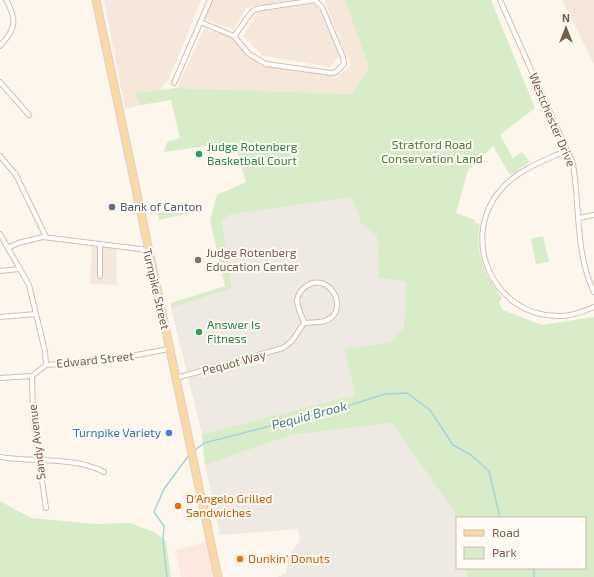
<svg xmlns="http://www.w3.org/2000/svg" width="594" height="577" font-family="'Exo 2',sans-serif">
	<style>
		.residential { fill: #f5e8da }
		.commercial { fill: #fde8e0 }
		.industrial { fill: #efe9e4 }
		.green { fill: #d8ecc9 }
		.lines { fill: none; stroke-linecap: round; stroke-linejoin: round }
		.stream { stroke: #a5d3da; stroke-width: 1.5 }
		.minor-casing { stroke: #d1beb0; stroke-width: 6 }
		.primary-casing { stroke: #dad1cd; stroke-width: 9 }
		.minor { stroke: #fff; stroke-width: 4 }
		.primary { stroke: #fbd9a5; stroke-width: 7 }
		.leisure-dot { fill: #2e9e5b; stroke: #fffaf3; stroke-width: 1.5 }
		.service-dot { fill: #5c6f8a; stroke: #fffaf3; stroke-width: 1.5 }
		.education-dot { fill: #8d6e63; stroke: #fffaf3; stroke-width: 1.5 }
		.shop-dot { fill: #3f7fe0; stroke: #fffaf3; stroke-width: 1.5 }
		.food-dot { fill: #e8710a; stroke: #fffaf3; stroke-width: 1.5 }
		.labels { text-anchor: middle; stroke-width: 4; stroke-linejoin: round; paint-order: stroke }
		.street-label { font-size: 12px; fill: #7a5c4d; stroke: #fffaf3 }
		.park-label { font-size: 12px; fill: #537a41; stroke: #fffaf3 }
		.leisure-label { font-size: 12px; fill: #27864d; stroke: #fffaf3; text-anchor: start }
		.service-label { font-size: 12px; fill: #4e5e75; stroke: #fffaf3; text-anchor: start }
		.education-label { font-size: 12px; fill: #785e54; stroke: #fffaf3; text-anchor: start }
		.shop-label { font-size: 12px; fill: #366cbe; stroke: #fffaf3; text-anchor: end }
		.food-label { font-size: 12px; fill: #c56008; stroke: #fffaf3; text-anchor: start }
		.water-label { font-size: 13px; font-style: italic; fill: #437c86; stroke: #fffaf3 }
	</style>
	<rect width="100%" height="100%" fill="#fdf6ec"/>
	<g class="residential">
		<path d="M104,0H201L169,79L159,90L136,93L141,105L125,109Z"/>
		<path d="M213,0H290L246,8L234,30L204,19Z"/>
		<path d="M324,0H345L370,67L352,94L177,88L204,29L229,36L260,65L337,76L351,66Z"/>
		<path d="M562,0H594V64Z"/>
		<path d="M316,3L340,55L330,67L263,56L243,36L257,12Z"/>
		<path d="M92,246L116,249L117,285L90,284Z"/>
	</g>
	<path class="commercial" d="M206,542L213,577H181L175,550Z"/>
	<g class="industrial">
		<path d="M352,197L361,224L377,236L379,278L406,282L404,327L390,342L344,349L355,395L202,434L171,308L232,288L222,221L229,215Z"/>
		<path d="M392,423L454,512L457,528V568H466L468,577H277L286,573L289,555L300,540L298,529L220,535L205,465L291,435Z"/>
	</g>
	<g class="green">
		<path d="M345,0H491L535,108L500,135L513,158L522,152L530,162L510,175L493,146L468,170L456,213L475,220V223L480,224C474,252 485,276 502,298L499,303L503,310L542,325L594,317V577H468L466,568H585V518H457V528L454,512L392,423L291,435L205,465L202,434L355,395L344,349L390,342L404,327L406,282L379,278L377,236L361,224L352,197L229,215L222,221L232,288L171,308V303L225,286L210,220L217,195L246,182L234,142L164,152L167,142L180,138L171,100L141,105L135,93L177,88L352,94L369,67Z"/>
		<path d="M198,203L199,211L159,220L158,213Z"/>
		<path d="M543,236L549,262L536,264L531,239Z"/>
		<path d="M0,501L31,518L95,524L131,523L154,532L166,541L171,577H0Z"/>
	</g>
	<g class="lines">
		<g class="stream">
			<path d="M194,451L204,443L341,408L385,394L407,393L430,410L453,445L471,455L489,471L500,518"/>
			<path d="M167,577L163,541L164,526L154,512L164,489L189,455"/>
			<path d="M534,577V568"/>
		</g>
		<defs>
			<g id="minor">
				<path d="M500,0L573,164C580,206 575,253 594,292"/>
				<path d="M200,22L234,36C242,28 247,14 256,9L315,0L322,7L343,57L344,64L336,72L331,73L266,64L249,54L234,36"/>
				<path d="M0,46C15,30 18,20 6,0"/>
				<path d="M0,82L29,115"/>
				<path d="M174,83L210,0"/>
				<path d="M567,150C546,160 520,169 504,186C456,236 493,319 562,316C573,316 584,311 594,307"/>
				<path d="M0,156L16,175L46,237"/>
				<path d="M579,218L594,215"/>
				<path d="M0,234L29,285L45,351L46,365"/>
				<path d="M8,248L18,243L43,237L148,250"/>
				<path d="M0,271L19,269"/>
				<path d="M100,276V244"/>
				<path d="M0,317L36,314"/>
				<path d="M32,376L33,418L46,508"/>
				<path d="M0,378L32,376L46,365L109,360L169,349"/>
				<path d="M176,378L283,348L292,341L304,323C311,322 318,323 325,321C352,311 329,269 305,287C301,290 298,295 297,300C297,308 302,315 304,323"/>
				<path d="M0,457C34,463 73,456 104,472"/>
			</g>
			<path id="primary" d="M96,0L218,577"/>
		</defs>
		<use href="#minor" class="minor-casing"/>
		<use href="#primary" class="primary-casing"/>
		<use href="#minor" class="minor"/>
		<use href="#primary" class="primary"/>
	</g>
	<g class="leisure-dot">
		<circle cx="199" cy="154" r="4"/>
		<circle cx="199" cy="332" r="4"/>
	</g>
	<circle class="service-dot" cx="112" cy="207" r="4"/>
	<circle class="education-dot" cx="198" cy="260" r="4"/>
	<circle class="shop-dot" cx="169" cy="433" r="4"/>
	<g class="food-dot">
		<circle cx="178" cy="506" r="4"/>
		<circle cx="240" cy="559" r="4"/>
	</g>
	<g class="labels">
		<g class="street-label">
			<text transform="translate(552 120) rotate(67)" y="4">Westchester Drive</text>
			<text transform="translate(156 289) rotate(77)" y="4">Turnpike Street</text>
			<text transform="translate(95 360) rotate(-6)" y="4">Edward Street</text>
			<text transform="translate(234 363) rotate(-15)" y="4">Pequot Way</text>
			<text transform="translate(37 442) rotate(-97)" y="4">Sandy Avenue</text>
		</g>
		<g class="park-label">
			<text x="432" y="149">Stratford Road<tspan x="432" dy="14">Conservation Land</tspan></text>
		</g>
		<g class="leisure-label">
			<text x="207" y="151">Judge Rotenberg<tspan x="207" dy="14">Basketball Court</tspan></text>
			<text x="207" y="329">Answer Is<tspan x="207" dy="14">Fitness</tspan></text>
		</g>
		<g class="service-label">
			<text x="120" y="211">Bank of Canton</text>
		</g>
		<g class="education-label">
			<text x="206" y="257">Judge Rotenberg<tspan x="206" dy="14">Education Center</tspan></text>
		</g>
		<g class="shop-label">
			<text x="161" y="437">Turnpike Variety</text>
		</g>
		<g class="food-label">
			<text x="186" y="503">D'Angelo Grilled<tspan x="186" dy="14">Sandwiches</tspan></text>
			<text x="248" y="563">Dunkin' Donuts</text>
		</g>
		<g class="water-label">
			<text transform="translate(309 415) rotate(-15)" y="5">Pequid Brook</text>
		</g>
	</g>
	<rect x="456" y="517" width="130" height="52" fill="#fffaf3" stroke="#cabbb1"/>
	<rect x="464" y="530" width="20" height="6" fill="#fbd9a5" stroke="#cabbb1"/>
	<text x="492" y="537" font-size="12" fill="#7a5c4d">Road</text>
	<rect x="464" y="547" width="20" height="12" fill="#d8ecc9" stroke="#cabbb1"/>
	<text x="492" y="557" font-size="12" fill="#7a5c4d">Park</text>
	<g transform="translate(566 28)" stroke="#fffaf3" stroke-width="3" paint-order="stroke">
	<path d="M0-3L7 15L0 10L-7 15Z" fill="#7a5c4d"/>
	<text y="-6" font-size="11" font-weight="bold" text-anchor="middle" fill="#7a5c4d">N</text>
	</g>
</svg>
